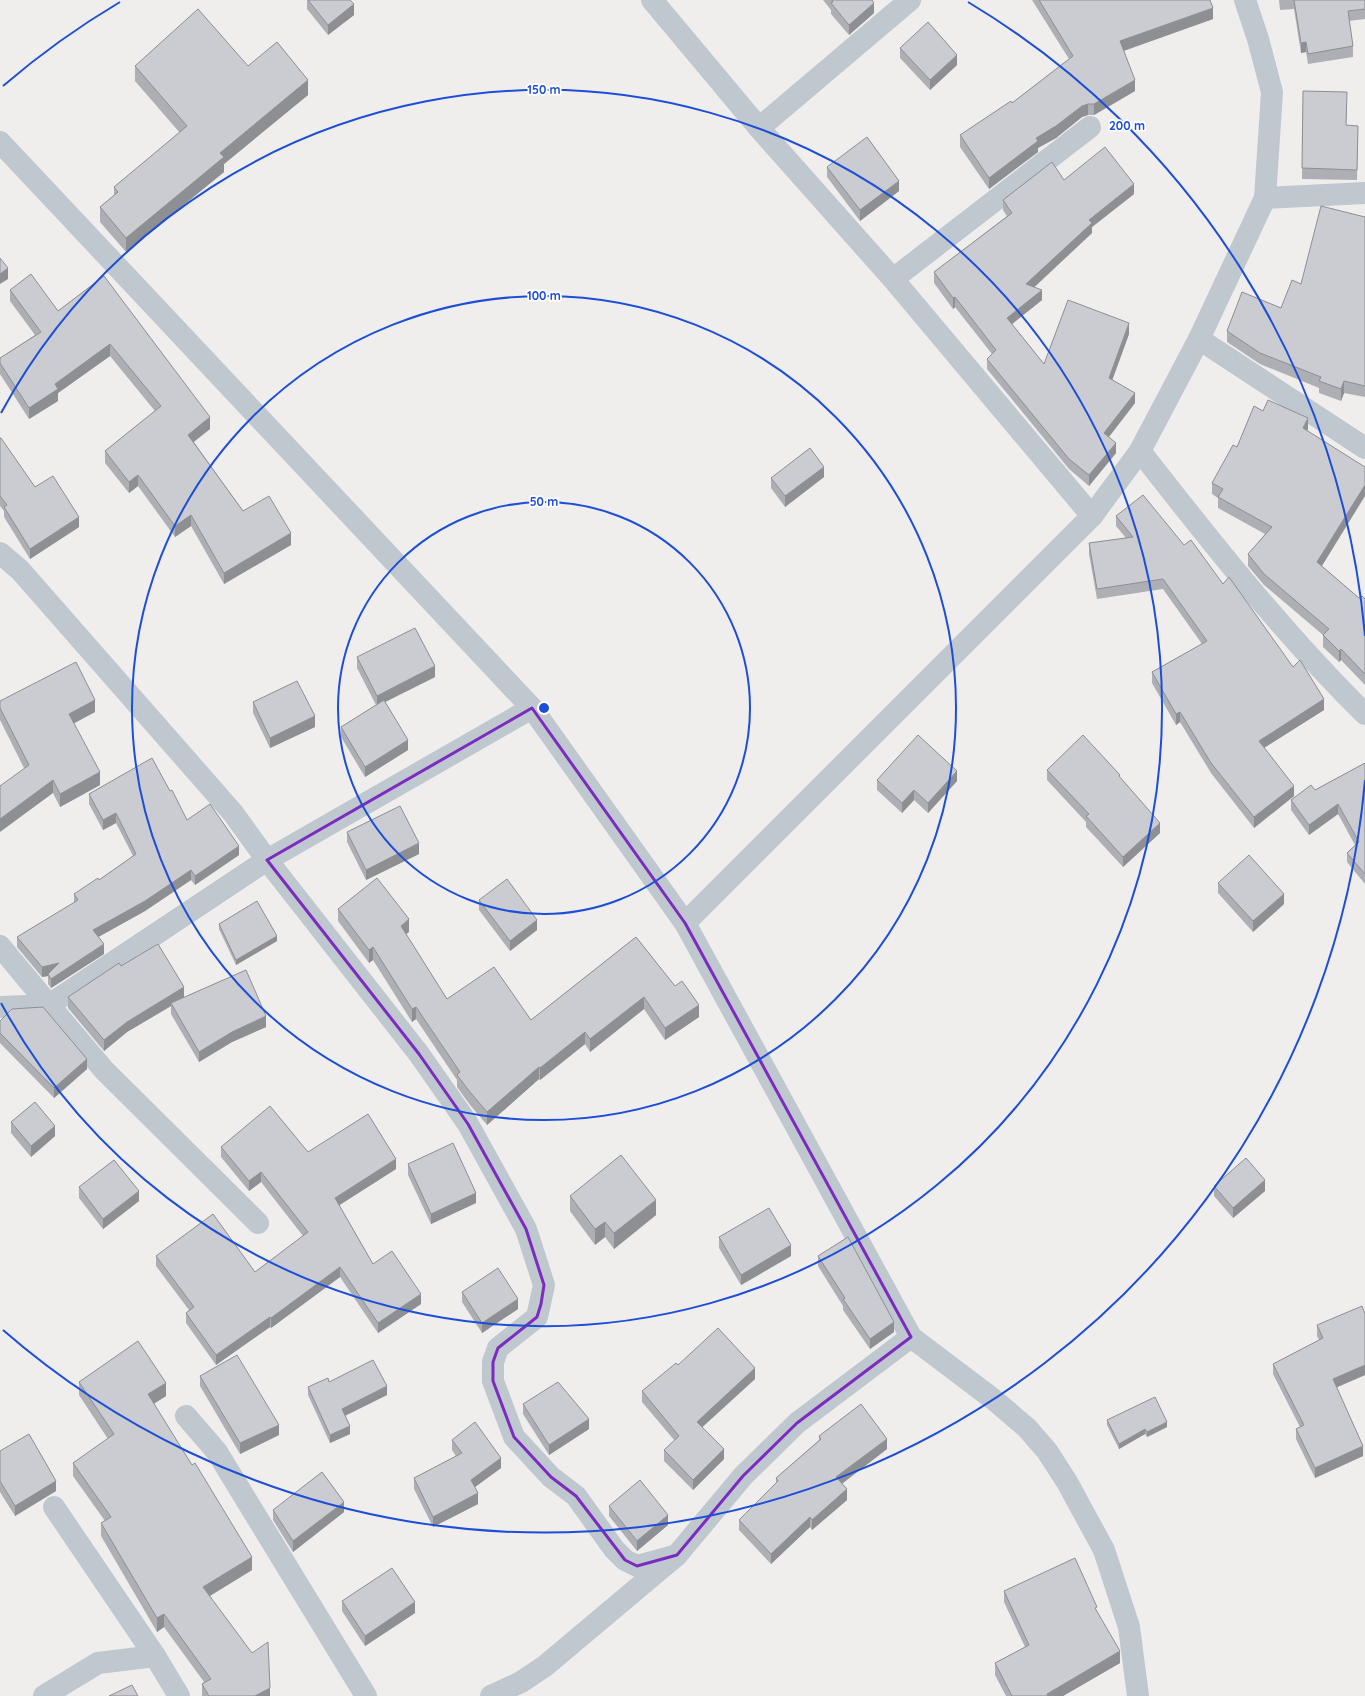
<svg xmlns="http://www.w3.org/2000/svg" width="1365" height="1696" font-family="Quicksand,sans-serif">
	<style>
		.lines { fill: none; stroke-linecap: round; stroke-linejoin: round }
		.street { stroke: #bfc7cf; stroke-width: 22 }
		.wall { fill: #aeafb5 }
		.shaded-wall { fill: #8d8f93 }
		.building { fill: #caccd2; stroke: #8d8f93 }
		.marked { fill: none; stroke: #7b2cbf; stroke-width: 3; stroke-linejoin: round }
		.ring { fill: none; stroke: #1d4ed8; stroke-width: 2 }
		.centre { fill: #1d4ed8; stroke: #fff; stroke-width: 2 }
		.ring-label { font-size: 12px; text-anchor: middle; font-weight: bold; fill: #1d4ed8; stroke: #fff; stroke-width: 3.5; stroke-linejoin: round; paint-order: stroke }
	</style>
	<rect width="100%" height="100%" fill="#f0eeed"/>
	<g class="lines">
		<g class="street">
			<path d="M652,0L759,128L893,279L1092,516"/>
			<path d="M759,128L910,0"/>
			<path d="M0,142L532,708L685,923L911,1337L993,1399L1027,1428L1047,1451L1067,1482L1104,1550L1129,1627L1138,1696"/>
			<path d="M1265,198L1365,193"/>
			<path d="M893,279L1090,127"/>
			<path d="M1199,339L1365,448"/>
			<path d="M1140,451C1211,542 1283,633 1365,714"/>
			<path d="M0,553L20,570L233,813L267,860L419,1054L468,1124L526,1229L544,1285L537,1317L498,1348L493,1362V1381L514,1437L551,1477L576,1496L614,1549L625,1560L637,1566L677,1555"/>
			<path d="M685,923L1092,516L1140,451L1199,339L1265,198L1272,92L1258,39L1245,0"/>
			<path d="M0,946L49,1005L104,1070L258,1223"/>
			<path d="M0,1007L49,1005L267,860L532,708"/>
			<path d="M186,1416L217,1452L366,1696"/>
			<path d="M54,1507L155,1656"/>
			<path d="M44,1696L98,1663L155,1656L179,1696"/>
			<path d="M491,1696L521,1682L545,1666L677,1555L743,1476L797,1423L911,1337"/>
		</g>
	</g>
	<g class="wall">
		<path d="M307,0H350L354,15L328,35L307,9Z"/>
		<path d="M823,0H872L874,13L849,35L831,14V10Z"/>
		<path d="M1032,0H1210L1213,19L1124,51L1135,91L1094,115H1088L1082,117L1056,138L1038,148V152L989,189L960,147V135L1012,103L1069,59Z"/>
		<path d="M1279,0H1365V19L1349,21L1353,46V57L1308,64L1306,52L1301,53L1294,9L1280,10Z"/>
		<path d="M900,48L957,65L930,90L900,58Z"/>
		<path d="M135,66H248L308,95L224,164V172L126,252L100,222V207L114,195V187L180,133L135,81Z"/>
		<path d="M1303,91L1347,102L1346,125L1358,136L1357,180L1302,179Z"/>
		<path d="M827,167L899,191L860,221L827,177Z"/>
		<path d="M1064,180L1134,194L1092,227V233L1034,287L1042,300L1012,324L1044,364L1129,334L1112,380L1135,403L1109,437L1116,453L1089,486L1069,469L987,369V359L992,354L955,307L953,309L934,283V272L1007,216L1003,210V200Z"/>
		<path d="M1365,217V397L1344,393L1341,401L1319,393V388L1260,364L1227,342V331L1281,308L1301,284Z"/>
		<path d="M104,276L210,429L194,442L243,511L291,545L224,584L191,526L175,537L138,486L129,493L105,463V451L155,411L110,356L58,393V401L29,419L0,374V358L35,335L10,301V290L58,311Z"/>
		<path d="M1263,411L1308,429L1307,431L1322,566L1359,598L1365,599V685L1341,660L1339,662L1323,647V635L1264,585L1248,566V554L1265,534L1218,508V498L1212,494V483L1237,447Z"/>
		<path d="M0,438L35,487L79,527L30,559L4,517V511L0,506Z"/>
		<path d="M824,477L785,507L771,488V478Z"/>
		<path d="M1116,516L1184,545L1223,584L1293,667L1324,710L1264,748L1294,796L1254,828L1211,773L1180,722L1176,725L1152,683V672L1202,644L1163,589L1097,599L1089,554V543L1126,538L1116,526Z"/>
		<path d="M357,657L435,677L385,702L408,750L365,777L341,737V727L376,705L357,668Z"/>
		<path d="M0,701L95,712L74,723L100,785L60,807L53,793L24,768L0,720Z"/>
		<path d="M253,702L315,727L270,748L253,713Z"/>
		<path d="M1365,763V884L1347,862V853L1355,845L1338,814L1309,835L1291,810V800L1315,790Z"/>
		<path d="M1047,770L1120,778L1160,833L1123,867L1086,827V822L1047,780Z"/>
		<path d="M877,780L957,781L928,813L914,800L902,813L877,790Z"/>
		<path d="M89,794L187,820L239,855L195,885L191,880L145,911L98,937L104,954L51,988L48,984V976L42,977L17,947V937L74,903V894L99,880L133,856L116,823L103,830L89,804Z"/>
		<path d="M347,832L419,854L366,880L347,842Z"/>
		<path d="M1218,883L1284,904L1253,932L1218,893Z"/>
		<path d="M479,900L537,930L510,951L479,910Z"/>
		<path d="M338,909L409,932L406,934L447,999L531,1020L636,937L699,1017L665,1040L644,1009L590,1052L585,1044L540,1080L539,1079L487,1125L470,1105L457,1087V1080L416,1019L412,1022L373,960L369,963L338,921Z"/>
		<path d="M219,924L277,941L236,965L219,929Z"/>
		<path d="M121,966L184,997L266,1027L232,1042L199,1062L171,1014V1006L127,1032L104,1051L68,1008V997Z"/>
		<path d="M0,1021L87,1069L54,1098L0,1043Z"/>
		<path d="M11,1122L55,1136L31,1157L11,1133Z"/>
		<path d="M221,1147L308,1152L396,1169L339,1205L373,1264L421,1304L378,1333L340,1277L271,1328L270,1327L216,1365L186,1323V1313L189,1310L156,1266V1256L255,1272L303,1236L261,1182L249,1191L221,1157Z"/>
		<path d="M408,1164L476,1203L431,1224L408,1175Z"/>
		<path d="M1214,1186L1265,1191L1233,1218L1214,1196Z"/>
		<path d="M79,1187L139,1201L103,1229L79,1198Z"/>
		<path d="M570,1196L656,1215L614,1249L605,1237L595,1245L570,1211Z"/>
		<path d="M719,1237L791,1256L741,1285L719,1248Z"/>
		<path d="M818,1256L894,1332L870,1349L843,1310V1306L818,1266Z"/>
		<path d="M462,1292L518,1309L482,1333L462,1302Z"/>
		<path d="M1317,1325L1365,1375L1337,1387L1363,1456L1315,1478L1296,1439V1429L1300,1427L1273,1374V1364L1319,1340L1317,1336Z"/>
		<path d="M678,1365L755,1379L702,1427L724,1459L693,1490L664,1461V1450L675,1441L642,1402V1391Z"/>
		<path d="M200,1376L279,1435L240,1454L200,1386Z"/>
		<path d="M79,1382L166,1396L154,1404L252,1570L210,1596L270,1696H202V1684L204,1682L164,1627L157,1632L101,1536V1523L105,1521L73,1476V1463L108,1439L79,1395Z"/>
		<path d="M329,1382L387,1395L345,1416L350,1434L330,1443L308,1395V1387Z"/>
		<path d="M523,1404L589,1429L549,1455L523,1414Z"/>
		<path d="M1107,1420L1167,1427L1147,1437L1145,1434L1119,1449L1107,1425Z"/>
		<path d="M819,1436L887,1449L842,1484L847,1500L812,1530L810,1527L771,1564L739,1530V1520L776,1483V1478L819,1440Z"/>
		<path d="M452,1440L501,1468L475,1487L478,1504L433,1527L414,1489V1478L456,1456L452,1450Z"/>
		<path d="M0,1451L56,1491L15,1516L0,1492Z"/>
		<path d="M609,1506L668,1525L637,1551L609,1516Z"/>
		<path d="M273,1510L344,1512L293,1552L273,1520Z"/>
		<path d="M1004,1591L1097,1612L1120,1663L1063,1696H1006L995,1675V1663L1025,1647L1004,1602Z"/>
		<path d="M342,1601L415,1613L365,1646L342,1611Z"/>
	</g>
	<g class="shaded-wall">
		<path d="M874,3V13L849,35V25Z"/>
		<path d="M354,4V15L328,35V25Z"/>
		<path d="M1213,8V19L1120,52V41Z"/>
		<path d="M1306,42V52L1301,53V43Z"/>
		<path d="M957,55V65L930,90V80Z"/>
		<path d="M308,80V95L224,164V172L126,252V238L220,153Z"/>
		<path d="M1135,80V91L1094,115V104Z"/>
		<path d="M1088,104V115L1082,117L1056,138L1038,148V152L989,189V178L1036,138L1082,106Z"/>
		<path d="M899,181V191L860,221V210Z"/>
		<path d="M1134,184V194L1092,227V233L1026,295V284L1089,220Z"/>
		<path d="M8,268V279L0,284V274Z"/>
		<path d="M1042,290V300L1007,328V318Z"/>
		<path d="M955,297V307L953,309V298Z"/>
		<path d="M1129,323V334L1109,389V378Z"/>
		<path d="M110,344V356L58,393V401L29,419V408L55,384Z"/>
		<path d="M1344,381V393L1341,401V389Z"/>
		<path d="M1135,393V403L1104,443V433Z"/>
		<path d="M210,417V429L188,446V435Z"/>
		<path d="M1308,418V429L1303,439V428Z"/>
		<path d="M1116,443V453L1089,486V475Z"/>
		<path d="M824,467V477L785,507V496Z"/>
		<path d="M138,475V486L129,493V482Z"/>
		<path d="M1365,485V496L1317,574V562Z"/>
		<path d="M191,515V526L175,537V526Z"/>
		<path d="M79,517V527L30,559V549Z"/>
		<path d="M291,533V545L224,584V573Z"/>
		<path d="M1341,649V660L1339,662V651Z"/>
		<path d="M435,666V677L377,706V696Z"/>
		<path d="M1324,699V710L1259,751V741Z"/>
		<path d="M95,700V712L69,726V714Z"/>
		<path d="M1180,712V722L1176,725V714Z"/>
		<path d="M315,716V727L270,748V738Z"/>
		<path d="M408,740V750L365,777V767Z"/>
		<path d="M957,771V781L928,813V803Z"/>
		<path d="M100,772V785L60,807V794Z"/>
		<path d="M53,780V793L0,832V819Z"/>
		<path d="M1294,786V796L1254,828V817Z"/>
		<path d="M914,790V800L902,813V803Z"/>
		<path d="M1338,804V814L1309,835V825Z"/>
		<path d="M116,813V823L103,830V820Z"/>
		<path d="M1160,823V833L1123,867V857Z"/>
		<path d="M419,843V854L366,880V870Z"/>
		<path d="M239,846V855L195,885V876Z"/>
		<path d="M191,870V880L145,911L93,940V930Z"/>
		<path d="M1284,894V904L1253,932V921Z"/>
		<path d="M409,919V932L401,938V926Z"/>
		<path d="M537,920V930L510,951V941Z"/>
		<path d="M277,936V941L236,965V960Z"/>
		<path d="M104,944V954L51,988V979Z"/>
		<path d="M373,947V960L369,963V950Z"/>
		<path d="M59,963L48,974V976L42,977V967Z"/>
		<path d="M184,987V997L171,1003V1006L127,1032L104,1051V1040L127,1022Z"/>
		<path d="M644,997V1009L590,1052V1039Z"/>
		<path d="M699,1005V1017L665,1040V1028Z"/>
		<path d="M416,1007V1019L412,1022V1009Z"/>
		<path d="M266,1016V1027L232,1042L199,1062V1052L232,1032Z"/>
		<path d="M585,1032V1044L540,1080V1068Z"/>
		<path d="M87,1059V1069L54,1098V1088Z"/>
		<path d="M539,1067V1079L487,1125V1112Z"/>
		<path d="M55,1126V1136L31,1157V1146Z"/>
		<path d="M396,1159V1169L335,1208V1198Z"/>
		<path d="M261,1172V1182L249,1191V1181Z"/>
		<path d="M1265,1180V1191L1233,1218V1208Z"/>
		<path d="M139,1191V1201L103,1229V1219Z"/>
		<path d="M476,1193V1203L431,1224V1214Z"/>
		<path d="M656,1200V1215L614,1249V1233Z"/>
		<path d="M605,1222V1237L595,1245V1229Z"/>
		<path d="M791,1245V1256L741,1285V1275Z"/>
		<path d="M340,1267V1277L271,1328V1318Z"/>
		<path d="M421,1294V1304L378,1333V1323Z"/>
		<path d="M518,1299V1309L482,1333V1323Z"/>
		<path d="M270,1317V1327L216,1365V1355Z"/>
		<path d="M894,1322V1332L870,1349V1339Z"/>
		<path d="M1365,1365V1375L1333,1389V1379Z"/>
		<path d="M755,1368V1379L697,1432V1422Z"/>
		<path d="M166,1383V1396L148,1407V1394Z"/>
		<path d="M387,1386V1395L342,1417V1409Z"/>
		<path d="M589,1419V1429L549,1455V1445Z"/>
		<path d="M1167,1422V1427L1147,1437V1432Z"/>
		<path d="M279,1425V1435L240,1454V1443Z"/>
		<path d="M350,1426V1434L330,1443V1435Z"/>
		<path d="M1145,1429V1434L1119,1449V1444Z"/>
		<path d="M887,1439V1449L836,1488V1477Z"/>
		<path d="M1363,1446V1456L1315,1478V1468Z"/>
		<path d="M724,1449V1459L693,1490V1480Z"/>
		<path d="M501,1458V1468L471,1490V1480Z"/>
		<path d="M56,1481V1491L15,1516V1506Z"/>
		<path d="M847,1489V1500L812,1530V1520Z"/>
		<path d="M478,1493V1504L433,1527V1517Z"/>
		<path d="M344,1502V1512L293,1552V1541Z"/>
		<path d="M668,1515V1525L637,1551V1541Z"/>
		<path d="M810,1517V1527L771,1564V1554Z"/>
		<path d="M252,1557V1570L203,1600V1587Z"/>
		<path d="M415,1602V1613L365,1646V1636Z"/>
		<path d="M164,1614V1627L157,1632V1618Z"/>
		<path d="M1120,1651V1663L1063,1696H1047V1694Z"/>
		<path d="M270,1688V1696H255Z"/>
	</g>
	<g class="building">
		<path d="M308,0H350L354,4L328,25Z"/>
		<path d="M832,0H872L874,3L849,25L831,3L833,2Z"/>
		<path d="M1039,0H1210L1213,8L1120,41L1135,80L1094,104H1088L1082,106L1056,126L1036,138L1038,141L989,178L960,135L1011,101L1012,103L1073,56Z"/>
		<path d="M1294,0H1365V9L1348,11L1353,46L1308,54L1306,42L1301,43Z"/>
		<path d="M198,9L248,66L277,42L308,80L220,153L224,157L126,238L100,207L118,192L114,187L187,126L135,66Z"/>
		<path d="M928,22L957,55L930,80L900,48Z"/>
		<path d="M1303,91L1347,92L1346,125L1358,126L1357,170L1302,168Z"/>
		<path d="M867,137L899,181L860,210L827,167Z"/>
		<path d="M1105,147L1134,184L1089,220L1092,223L1026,284L1042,290L1007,318L1044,364L1068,300L1129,323L1109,378L1135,393L1104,433L1116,443L1089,475L1069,459L987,359L996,350L955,297L953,298L934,272L1012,213L1003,200L1052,162L1064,180Z"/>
		<path d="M1321,206L1365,217V386L1344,381L1341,389L1319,381L1321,377L1260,353L1227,331L1242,292L1281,308L1292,280L1301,284Z"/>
		<path d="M0,258L8,268L0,274Z"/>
		<path d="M31,274L58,311L104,276L210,417L188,435L243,511L269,496L291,533L224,573L191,515L175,526L138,475L129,482L105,451L161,406L110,344L55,384L58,389L29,408L0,363V358L41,332L10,290Z"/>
		<path d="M1268,400L1308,418L1303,428L1365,467V485L1317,562L1359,598L1362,596L1365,599V674L1341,649L1339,651L1323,635L1329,629L1264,574L1248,554L1272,527L1218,497L1223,489L1212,483L1233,445L1237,447L1254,406L1263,411Z"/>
		<path d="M0,438H1L35,487L53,476L79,517L30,549L4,507L7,505L0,496Z"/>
		<path d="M810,448L824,467L785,496L771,478Z"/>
		<path d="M1143,495L1184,545L1191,540L1223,584L1229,577L1293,667L1300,660L1324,699L1259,741L1294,786L1254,817L1211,763L1180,712L1176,714L1152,672L1207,641L1163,579L1097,589L1089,543L1133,537L1116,516Z"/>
		<path d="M415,628L435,666L377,696L357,657Z"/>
		<path d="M76,662L95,700L69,714L100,772L60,794L53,780L0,819V786L29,765L0,708V701Z"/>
		<path d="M297,681L315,716L270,738L253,702Z"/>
		<path d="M384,700L408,740L365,767L341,727Z"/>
		<path d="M918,735L957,771L928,803L914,790L902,803L877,780Z"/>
		<path d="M1083,735L1120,775L1119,776L1160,823L1123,857L1086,816L1089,814L1047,770Z"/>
		<path d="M152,758L170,791L172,790L187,820L210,804L239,846L195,876L191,870L145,901L93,930L104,944L51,979L48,974L59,963L42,967L17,937L78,900L74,894L98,878L99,880L136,854L116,813L103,820L89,794Z"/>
		<path d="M1365,763V874L1347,853L1359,842L1338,804L1309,825L1291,800L1311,785L1315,790Z"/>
		<path d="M400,806L419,843L366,870L347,832Z"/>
		<path d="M1249,855L1284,894L1253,921L1218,883Z"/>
		<path d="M377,878L409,919L401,926L447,999L494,967L531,1020L636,937L675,986L682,981L699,1005L665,1028L644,997L590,1039L585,1032L540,1068L539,1067L487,1112L470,1092L457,1075L460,1072L416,1007L412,1009L373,947L369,950L338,909Z"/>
		<path d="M507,879L537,920L510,941L479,900Z"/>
		<path d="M257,901L277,936L236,960L219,924Z"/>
		<path d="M158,944L184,987L127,1022L104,1040L68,997L119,963L121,966Z"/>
		<path d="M246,970L266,1016L232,1032L199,1052L171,1003Z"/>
		<path d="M43,1007L87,1059L54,1088L0,1033V1021L12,1009Z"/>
		<path d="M35,1102L55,1126L31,1146L11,1122Z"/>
		<path d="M270,1106L308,1152L368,1114L396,1159L335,1198L373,1264L392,1251L421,1294L378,1323L340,1267L271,1318L270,1317L216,1355L186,1313L194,1307L156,1256L213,1214L255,1272L308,1232L261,1172L249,1181L221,1147Z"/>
		<path d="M453,1143L476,1193L431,1214L408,1164Z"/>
		<path d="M621,1155L656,1200L614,1233L605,1222L595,1229L570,1196Z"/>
		<path d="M1246,1158L1265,1180L1233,1208L1214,1186Z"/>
		<path d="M114,1160L139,1191L103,1219L79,1187Z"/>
		<path d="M769,1208L791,1245L741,1275L719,1237Z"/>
		<path d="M848,1237L894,1322L870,1339L843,1299L845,1298L818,1256Z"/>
		<path d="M498,1268L518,1299L482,1323L462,1292Z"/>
		<path d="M1362,1306L1365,1314V1365L1333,1379L1363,1446L1315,1468L1296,1429L1304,1425L1273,1364L1323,1338L1317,1325Z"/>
		<path d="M718,1328L755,1368L697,1422L724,1449L693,1480L664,1450L679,1436L642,1391L676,1363L678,1365Z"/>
		<path d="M138,1341L166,1383L148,1394L192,1465L195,1463L252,1557L203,1587L252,1653L268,1642L270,1688L255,1696H209L202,1684L211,1679L164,1614L157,1618L101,1523L111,1517L73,1463L114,1434L79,1382Z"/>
		<path d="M237,1355L279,1425L240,1443L200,1376Z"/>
		<path d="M373,1360L387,1386L342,1409L350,1426L330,1435L308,1387L328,1378L329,1382Z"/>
		<path d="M558,1382L589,1419L549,1445L523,1404Z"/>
		<path d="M1155,1397L1167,1422L1147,1432L1145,1429L1119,1444L1107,1420Z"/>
		<path d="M861,1404L887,1439L836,1477L847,1489L812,1520L810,1517L771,1554L739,1520L778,1481L776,1478L821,1439L819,1436Z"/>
		<path d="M475,1422L501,1458L471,1480L478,1493L433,1517L414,1478L462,1453L452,1440Z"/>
		<path d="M29,1434L56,1481L15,1506L0,1481V1451Z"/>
		<path d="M322,1472L344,1502L293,1541L273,1510Z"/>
		<path d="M640,1480L668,1515L637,1541L609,1506Z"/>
		<path d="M1075,1558L1097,1607L1095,1608L1120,1651L1047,1694L1048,1696H1012L995,1663L1029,1645L1004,1591Z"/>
		<path d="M392,1568L415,1602L365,1636L342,1601Z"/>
		<path d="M132,1685L138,1696H109Z"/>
	</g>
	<path class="marked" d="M532,708L685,923L911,1337L797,1423L743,1476L677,1555L637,1566L625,1560L576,1496L551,1477L514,1437L493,1381V1362L498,1348L537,1317L541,1304L544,1285L526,1229L468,1124L419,1054L267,860Z"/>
	<g class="ring">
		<circle cx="544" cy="708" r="206"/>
		<circle cx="544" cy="708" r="412"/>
		<path d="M1 413A618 618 0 1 1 1 1003"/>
		<path d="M1365 780A824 824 0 0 1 3 1330M3 86A824 824 0 0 1 120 2M968 2A824 824 0 0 1 1365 636"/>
	</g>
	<circle cx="544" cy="708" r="6" class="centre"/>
	<g class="ring-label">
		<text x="544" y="94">150 m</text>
		<text x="1127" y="130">200 m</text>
		<text x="544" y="300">100 m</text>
		<text x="544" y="506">50 m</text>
	</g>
</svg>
